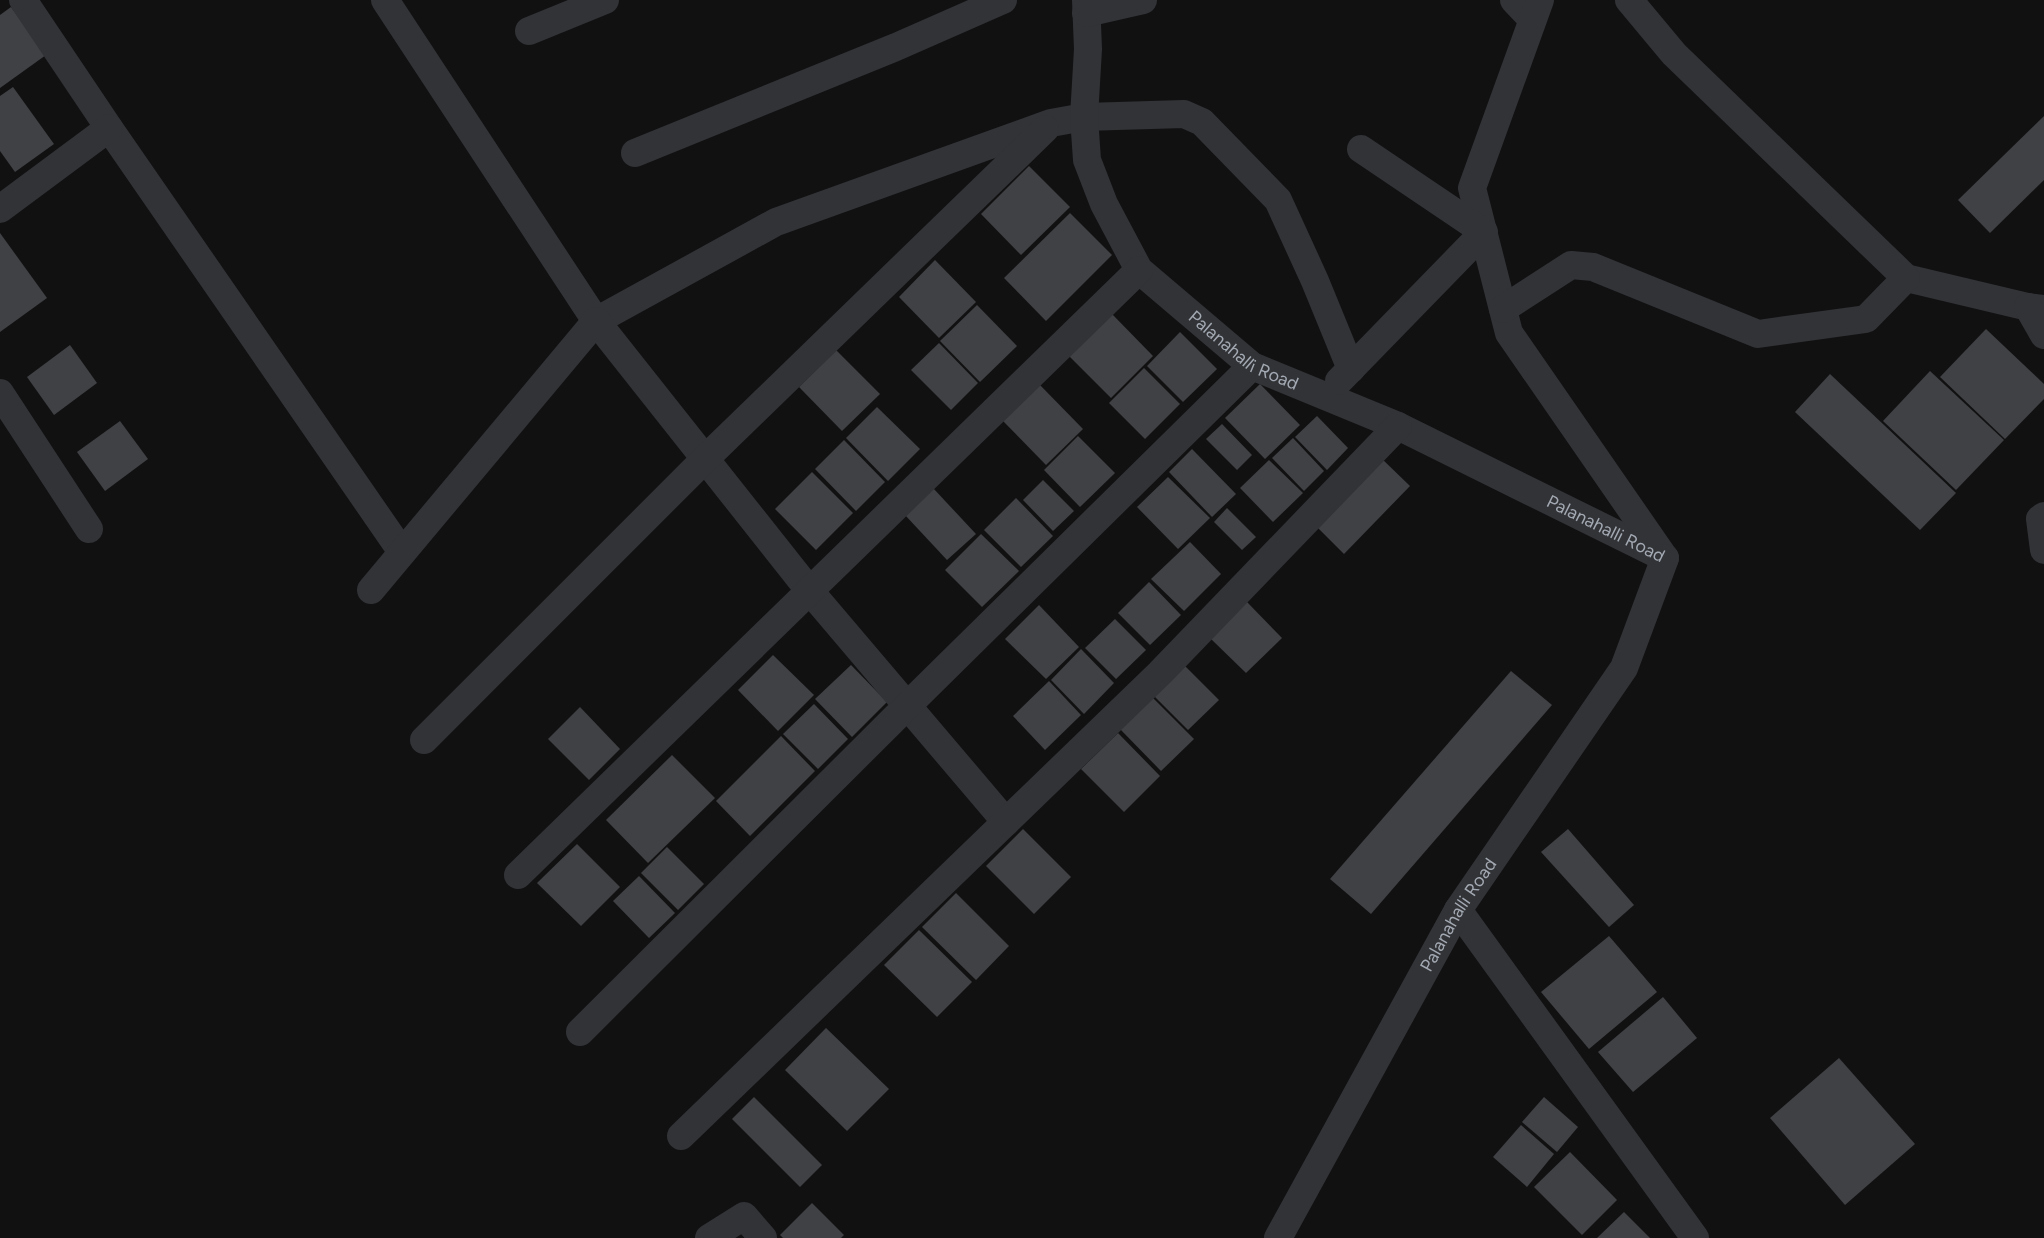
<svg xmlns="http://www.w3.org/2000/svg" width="2044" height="1238" font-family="Figtree,sans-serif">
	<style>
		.building { fill: #404145 }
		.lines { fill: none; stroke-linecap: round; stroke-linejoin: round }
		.minor { stroke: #323337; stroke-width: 28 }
		.labels { text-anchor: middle; stroke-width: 4; stroke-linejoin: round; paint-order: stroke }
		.street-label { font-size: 18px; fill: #a3a9b2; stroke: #0c0c0d }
	</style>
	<rect width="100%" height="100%" fill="#111112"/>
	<g class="building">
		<path d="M11,7L46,55L0,88V15Z"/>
		<path d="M13,87L54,144L15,172L0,151V96Z"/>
		<path d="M2044,116V180L1990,233L1958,200Z"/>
		<path d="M1029,166L1070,207L1021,255L981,214Z"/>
		<path d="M1070,213L1112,255L1046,321L1004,278Z"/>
		<path d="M0,233L47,298L0,332Z"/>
		<path d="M935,260L976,302L939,338L899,297Z"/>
		<path d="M977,305L1017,346L980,382L940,341Z"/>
		<path d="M1112,314L1153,356L1111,398L1069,356Z"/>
		<path d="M1986,329L2044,384V399L2005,439L1940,377Z"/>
		<path d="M1180,332L1217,369L1183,402L1147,366Z"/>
		<path d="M939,343L978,383L951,410L911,370Z"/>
		<path d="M70,345L97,383L54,415L27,377Z"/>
		<path d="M836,350L880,394L842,431L799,387Z"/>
		<path d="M1144,368L1180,404L1145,439L1109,403Z"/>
		<path d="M1930,371L2004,440L1956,490L1883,421Z"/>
		<path d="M1830,374L1956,493L1920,530L1795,412Z"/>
		<path d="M1039,384L1083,429L1046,465L1002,420Z"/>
		<path d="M1260,384L1300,425L1265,459L1225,418Z"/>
		<path d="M877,407L920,449L888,481L846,438Z"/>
		<path d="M1317,416L1348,448L1327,470L1295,437Z"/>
		<path d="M120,421L148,459L105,491L77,452Z"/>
		<path d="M1222,424L1252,455L1237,470L1206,439Z"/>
		<path d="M1078,436L1115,473L1080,507L1044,470Z"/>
		<path d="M1293,438L1324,471L1304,491L1272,458Z"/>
		<path d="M844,440L885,482L856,511L815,469Z"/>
		<path d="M1192,449L1236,494L1212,517L1169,472Z"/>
		<path d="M1380,457L1410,486L1344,554L1315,525Z"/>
		<path d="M1269,460L1303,493L1273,522L1240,488Z"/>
		<path d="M812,472L853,513L816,550L775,509Z"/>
		<path d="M1168,477L1210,518L1178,549L1137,507Z"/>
		<path d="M1043,480L1074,511L1053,531L1023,500Z"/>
		<path d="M933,488L976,534L947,560L905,515Z"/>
		<path d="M1016,498L1053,536L1021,567L984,530Z"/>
		<path d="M1227,508L1256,537L1242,550L1214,522Z"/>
		<path d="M981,534L1019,571L982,607L945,570Z"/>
		<path d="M1190,542L1221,574L1184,611L1151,579Z"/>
		<path d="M1149,582L1181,615L1150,645L1118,613Z"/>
		<path d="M1247,602L1282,638L1246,673L1210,638Z"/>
		<path d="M1039,605L1079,647L1046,679L1005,639Z"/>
		<path d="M1115,619L1146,650L1116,679L1085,648Z"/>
		<path d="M1081,649L1114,683L1084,714L1051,680Z"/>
		<path d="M773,655L814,695L778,731L738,690Z"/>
		<path d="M851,665L887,702L852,737L815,699Z"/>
		<path d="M1185,666L1219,700L1188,730L1154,696Z"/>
		<path d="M1511,671L1552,705L1371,914L1330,879Z"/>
		<path d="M1049,681L1081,715L1045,750L1013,716Z"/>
		<path d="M1152,697L1194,739L1161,771L1120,729Z"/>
		<path d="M814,704L848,739L818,769L783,734Z"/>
		<path d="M580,707L620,749L589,780L548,739Z"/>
		<path d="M1118,733L1160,776L1124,812L1081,769Z"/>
		<path d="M781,736L815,771L750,836L716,801Z"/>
		<path d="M672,755L715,798L648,863L606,820Z"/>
		<path d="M1023,829L1071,877L1034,914L986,866Z"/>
		<path d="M1568,829L1634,905L1609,927L1541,852Z"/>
		<path d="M577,844L620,887L581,926L537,883Z"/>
		<path d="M667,847L704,884L678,910L641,873Z"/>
		<path d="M639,876L675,913L649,938L613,901Z"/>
		<path d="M956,893L1009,946L976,980L922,927Z"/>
		<path d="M919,930L972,982L937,1017L884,965Z"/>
		<path d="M1609,936L1657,992L1589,1049L1541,992Z"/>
		<path d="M1663,997L1697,1038L1633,1092L1598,1052Z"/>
		<path d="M826,1028L889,1089L847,1131L785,1070Z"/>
		<path d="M1839,1058L1915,1144L1845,1205L1770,1118Z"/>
		<path d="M754,1097L822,1165L800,1187L732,1119Z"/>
		<path d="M1544,1097L1578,1127L1557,1152L1522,1122Z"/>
		<path d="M1521,1125L1554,1154L1527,1187L1493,1157Z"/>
		<path d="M1570,1152L1617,1200L1582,1235L1534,1187Z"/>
		<path d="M812,1203L844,1235L841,1238H783L780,1235Z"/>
		<path d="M1624,1212L1650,1238H1597Z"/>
	</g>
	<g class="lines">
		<g class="minor">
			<path d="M23,0L109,128L402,552"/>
			<path d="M385,0L596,321L776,222L1051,123L1084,117L1184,114L1202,122L1278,200L1315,281L1351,369"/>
			<path id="s1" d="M1086,0L1088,49L1084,117L1087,160L1104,204L1139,270L1252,366L1398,426L1665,558"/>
			<path d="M1514,0L1532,19"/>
			<path d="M1540,0L1472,188L1509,333L1664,557"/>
			<path d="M1086,13L1143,0"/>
			<path d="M529,31L605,0"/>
			<path d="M635,153L896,47L1003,0"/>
			<path d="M0,209L109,128"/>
			<path d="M1906,278L2028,307L2044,309"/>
			<path d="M2028,307L2044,335"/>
			<path d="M1503,309L1571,265L1593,267L1758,334L1866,319L1906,278L1674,54L1629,0"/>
			<path d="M1339,381L1484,232L1361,149"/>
			<path d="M0,393L89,529"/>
			<path d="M2044,516L2040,519L2044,550"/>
			<path d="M371,590L596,321L809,590L1006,822"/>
			<path d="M424,740L706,458L1045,129"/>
			<path d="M518,875L1139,270"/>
			<path d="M1458,910L1695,1238"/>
			<path d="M580,1032L907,706L1252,366"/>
			<path d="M681,1136L1160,673L1398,426"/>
			<path d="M709,1238L744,1216L763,1238"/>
			<path id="s2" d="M1278,1238L1458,910L1624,668L1665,558"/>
		</g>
	</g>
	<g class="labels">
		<g class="street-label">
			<text dy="6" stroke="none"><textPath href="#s1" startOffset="415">Palanahalli Road</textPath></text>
			<text dy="6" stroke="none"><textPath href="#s1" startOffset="820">Palanahalli Road</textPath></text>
			<text dy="6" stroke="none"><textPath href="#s2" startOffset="370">Palanahalli Road</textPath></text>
		</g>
	</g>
</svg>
